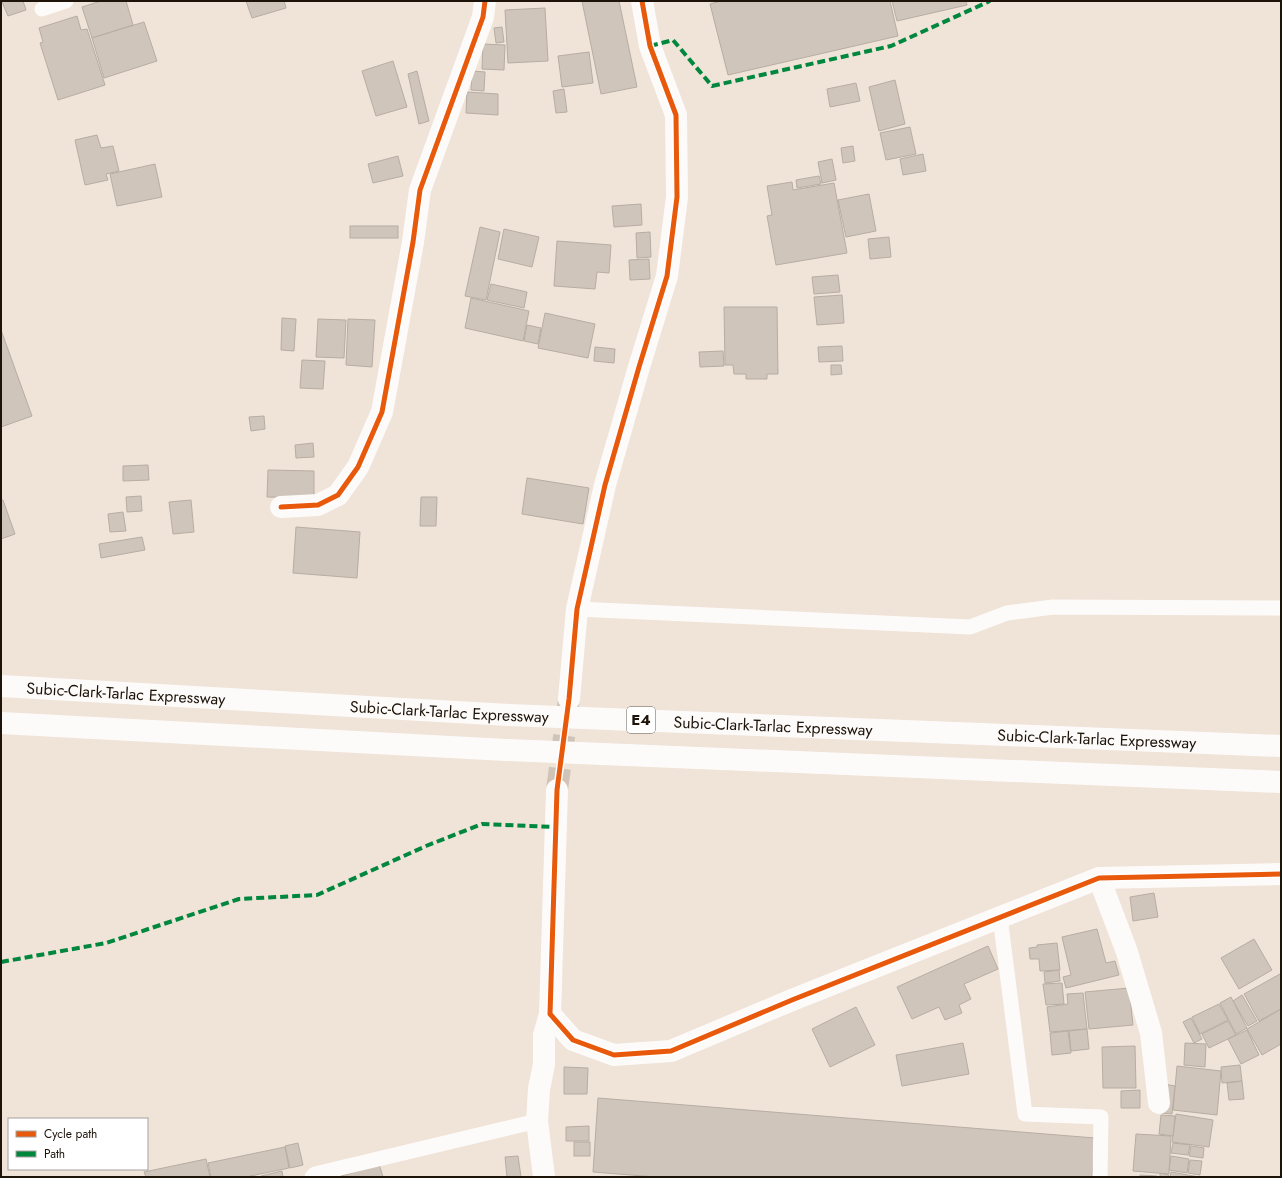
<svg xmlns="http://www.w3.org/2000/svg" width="1282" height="1178" font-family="Jost,sans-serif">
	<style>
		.building { fill: #d0c5ba; stroke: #b7ada3 }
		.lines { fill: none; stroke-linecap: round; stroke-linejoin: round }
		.tertiary-tunnel { stroke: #d0c4b9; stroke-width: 22; stroke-dasharray: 22 11; stroke-linecap: butt }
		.service { stroke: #fdfbf9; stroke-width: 15 }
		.minor { stroke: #fdfbf9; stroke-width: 22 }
		.tertiary { stroke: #fdfbf9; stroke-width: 22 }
		.motorway { stroke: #fdfbf9; stroke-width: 22 }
		.quiet { stroke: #00873e; stroke-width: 4; stroke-dasharray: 8 4; stroke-linecap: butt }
		.cycleway-casing { stroke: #fff; stroke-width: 8 }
		.cycleway { stroke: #e8590c; stroke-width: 5 }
		.labels { text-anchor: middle; stroke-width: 3; stroke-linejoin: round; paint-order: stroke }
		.shield { fill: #fff; stroke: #615a53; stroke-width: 1 }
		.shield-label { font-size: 15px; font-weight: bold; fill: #1d1309 }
		.street-label { font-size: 16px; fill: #1d1309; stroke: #fff }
	</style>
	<rect width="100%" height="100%" fill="#f0e3d8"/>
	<g class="building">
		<path d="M4,1H23L26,10L8,16L2,2Z"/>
		<path d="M101,1H126L133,25L92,38L82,7Z"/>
		<path d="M246,1H284L286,8L252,18Z"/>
		<path d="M582,1H619L637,87L601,94Z"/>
		<path d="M721,1H890L898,36L728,75L710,4Z"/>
		<path d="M892,1H966L967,5L897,21Z"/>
		<path d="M545,8L548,61L508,63L505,10Z"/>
		<path d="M77,16L81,30L87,29L105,85L58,100L40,43L43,42L39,28Z"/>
		<path d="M144,22L157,61L104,78L92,38Z"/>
		<path d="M502,27L504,42L496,43L494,28Z"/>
		<path d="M483,44L505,45L504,70L482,69Z"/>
		<path d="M589,52L593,83L562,87L558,56Z"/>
		<path d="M393,61L407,107L376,116L362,71Z"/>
		<path d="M417,71L429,121L419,124L408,74Z"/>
		<path d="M472,71L485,72L484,91L471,90Z"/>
		<path d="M895,80L905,124L879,131L869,87Z"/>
		<path d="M856,83L860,101L830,107L827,89Z"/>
		<path d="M564,89L567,112L556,113L553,91Z"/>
		<path d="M467,92L498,94V115L466,113Z"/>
		<path d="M910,127L916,154L886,160L880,133Z"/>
		<path d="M97,135L101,148L113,146L119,171L106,174L108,180L85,185L75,140Z"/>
		<path d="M853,146L855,161L843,163L841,148Z"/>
		<path d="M923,154L926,171L903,175L900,159Z"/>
		<path d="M398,156L403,176L373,183L368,164Z"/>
		<path d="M832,159L836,180L822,183L818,162Z"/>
		<path d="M155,164L162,197L117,206L110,174Z"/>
		<path d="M819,176L821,184L797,188L796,180Z"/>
		<path d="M792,182L793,190L834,183L847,253L776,265L767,216L772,215L767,186Z"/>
		<path d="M869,194L876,231L846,237L838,200Z"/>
		<path d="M641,204L642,225L614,227L612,206Z"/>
		<rect x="350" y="226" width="48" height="12"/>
		<path d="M480,227L500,232L486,300L465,296Z"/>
		<path d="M504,229L539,237L532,267L498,259Z"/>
		<path d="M650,232L651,257L637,258L636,233Z"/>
		<path d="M889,237L891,257L870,259L868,239Z"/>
		<path d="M557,241L611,245L609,273L597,272L595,289L554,286Z"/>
		<path d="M649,259L650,279L630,280L629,260Z"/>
		<path d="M838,275L840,292L814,294L812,277Z"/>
		<path d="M491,284L527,292L524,308L487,300Z"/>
		<path d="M842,295L844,323L817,325L814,297Z"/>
		<path d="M471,298L529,311L523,341L465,328Z"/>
		<path d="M724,307H777L778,374H767V379H746V374H734L733,365H725Z"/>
		<path d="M545,313L595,324L588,358L538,348Z"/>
		<path d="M282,318L296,319L294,351L281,350Z"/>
		<path d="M318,319L346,320L344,358L316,357Z"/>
		<path d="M348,319L375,320L372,367L346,365Z"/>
		<path d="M527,325L541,328L538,344L524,341Z"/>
		<path d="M1,330L32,416L1,427Z"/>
		<path d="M842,346L843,361L819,362L818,347Z"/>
		<path d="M595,347L615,349L614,363L594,361Z"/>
		<path d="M723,351L724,366L700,367L699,352Z"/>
		<path d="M302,360L325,361L323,389L300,388Z"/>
		<path d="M831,365H841L842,374L831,375Z"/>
		<path d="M264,416L265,429L251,431L249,417Z"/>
		<path d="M313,443L314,457L296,458L295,445Z"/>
		<path d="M148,465L149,480L123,481V466Z"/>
		<path d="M268,470L314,471V498L267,497Z"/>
		<path d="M527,478L589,488L583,524L522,514Z"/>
		<path d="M141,496L142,511L127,512L126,497Z"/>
		<path d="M421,497H437L436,526H420Z"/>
		<path d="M1,500H3L15,534L1,539Z"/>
		<path d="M191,500L194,532L173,534L169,502Z"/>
		<path d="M123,512L126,531L110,532L108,514Z"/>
		<path d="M296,527L360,532L357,578L293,573Z"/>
		<path d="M142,537L145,550L101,558L99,544Z"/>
		<path d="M1154,893L1158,917L1133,921L1130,897Z"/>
		<path d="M1097,929L1106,963L1115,961L1119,975L1066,988L1063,977L1071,975L1062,937Z"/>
		<path d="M1254,939L1272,970L1239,989L1221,958Z"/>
		<path d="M1057,943L1060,970L1040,971L1039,959H1030L1029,948L1037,947V945Z"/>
		<path d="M988,946L998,969L964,984L971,999L959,1005L962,1013L945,1020L939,1007L912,1019L897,987Z"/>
		<path d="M1059,970L1060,981L1045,983L1044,972Z"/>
		<path d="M1280,974L1281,976V1009L1259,1021L1244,994Z"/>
		<path d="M1062,983L1064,1004L1046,1005L1043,984Z"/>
		<path d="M1129,988L1133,1025L1089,1029L1085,992Z"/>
		<path d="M1083,993L1087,1029L1050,1032L1047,1007L1068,1004L1067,994Z"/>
		<path d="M1242,995L1257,1021L1248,1026L1233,1001Z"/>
		<path d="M1231,997L1247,1028L1236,1034L1220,1003Z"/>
		<path d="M1219,1004L1228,1020L1200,1034L1192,1017Z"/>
		<path d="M856,1007L875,1045L830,1067L812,1029Z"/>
		<path d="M1281,1009V1044L1262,1055L1247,1029Z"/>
		<path d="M1191,1018L1202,1039L1194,1043L1183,1022Z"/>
		<path d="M1228,1021L1236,1035L1209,1048L1202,1034Z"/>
		<path d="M1087,1029L1089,1049L1071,1051L1069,1031Z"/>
		<path d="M1247,1030L1259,1055L1241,1064L1228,1039Z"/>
		<path d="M1068,1031L1071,1053L1052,1055L1050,1033Z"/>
		<path d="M963,1043L969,1074L902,1086L896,1055Z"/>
		<path d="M1185,1043L1206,1044L1205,1067L1184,1065Z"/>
		<path d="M1135,1046L1136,1088H1103L1102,1047Z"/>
		<path d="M1240,1065L1242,1081L1222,1083L1221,1067Z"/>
		<path d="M1177,1066L1221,1071L1217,1115L1173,1110Z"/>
		<path d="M564,1067L588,1068L587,1094H564Z"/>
		<path d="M1242,1081L1244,1099L1229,1100L1227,1083Z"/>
		<path d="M1164,1084L1175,1086L1172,1114L1161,1113Z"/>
		<path d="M1140,1090V1108H1121V1091Z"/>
		<path d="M598,1098L1095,1138L1092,1177H656L593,1172Z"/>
		<path d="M1176,1114L1213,1120L1209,1147L1172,1142Z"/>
		<path d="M1161,1115L1175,1116L1173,1136L1159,1134Z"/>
		<path d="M589,1126V1141H566V1127Z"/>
		<path d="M1136,1134L1171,1136L1169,1174L1133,1171Z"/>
		<rect x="574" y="1142" width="16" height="14"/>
		<path d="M298,1143L303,1165L290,1168L285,1146Z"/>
		<path d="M1173,1143L1190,1145L1188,1155L1171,1153Z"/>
		<path d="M1191,1146L1204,1148L1203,1158L1189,1156Z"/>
		<path d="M285,1147L289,1168L246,1177H211L208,1163Z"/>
		<path d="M518,1156L521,1177H507L505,1157Z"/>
		<path d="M1171,1156L1189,1159L1187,1173L1169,1170Z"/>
		<path d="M206,1159L210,1177H144H146L144,1172Z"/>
		<path d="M1190,1160L1202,1161L1200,1175L1188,1173Z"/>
		<path d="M379,1164L383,1177H338Z"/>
		<path d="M282,1171L283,1177H261V1176Z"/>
		<path d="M1171,1172L1199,1177H1170Z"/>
		<path d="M1160,1173L1169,1175L1168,1177H1160Z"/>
		<path d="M1140,1175L1157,1176V1177H1140Z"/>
	</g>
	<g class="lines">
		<path class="tertiary-tunnel" d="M557,790L569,699"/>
		<g class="service">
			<path d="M42,9L66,1"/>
			<path d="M577,609L970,627L1007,613L1053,607L1281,608"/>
			<path d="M1000,917L1025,1114L1101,1117L1100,1177"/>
			<path d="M312,1177L315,1174L537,1121"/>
		</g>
		<g class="minor">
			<path d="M281,507L318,505L338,495L358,467L382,412L413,242L420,190L483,17L485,1"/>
			<path d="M1099,878L1127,952L1151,1033L1159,1103"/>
			<path d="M544,1177L537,1121L539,1089L544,1064V1035L550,1014"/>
		</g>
		<g class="tertiary">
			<path d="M569,699L577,609L605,485L639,367L667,276L677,197L676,115L650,46L642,1"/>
			<path d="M557,790L550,1014L573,1040L614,1055L671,1051L792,1000L1099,878L1281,874"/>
		</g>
		<g class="motorway">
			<path id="s1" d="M1,686L509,715L1281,746"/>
			<path d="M1,723L506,750L1281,782"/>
		</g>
		<g class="quiet">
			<path d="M650,46L673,40L712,86L891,46L990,1"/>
			<path d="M1,962L106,943L239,899L317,895L426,846L482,824L555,827"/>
		</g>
		<defs>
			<g id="cycleway">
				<path d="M642,1L650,46L676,115L677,197L667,276L639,367L605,485L577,609L569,699L557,790L550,1014L573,1040L614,1055L671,1051L792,1000L1099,878L1281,874"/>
				<path d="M281,507L318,505L338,495L358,467L382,412L413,242L420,190L483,17L485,1"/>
			</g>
		</defs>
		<use href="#cycleway" class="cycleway-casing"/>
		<use href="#cycleway" class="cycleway"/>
	</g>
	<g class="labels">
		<rect class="shield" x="627" y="707" width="28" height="26" rx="3"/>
		<g class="shield-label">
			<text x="641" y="725">E4</text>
		</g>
		<g class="street-label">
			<text dy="6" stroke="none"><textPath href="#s1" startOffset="125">Subic-Clark-Tarlac Expressway</textPath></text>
			<text dy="6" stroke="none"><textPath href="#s1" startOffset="449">Subic-Clark-Tarlac Expressway</textPath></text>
			<text dy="6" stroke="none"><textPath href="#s1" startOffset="773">Subic-Clark-Tarlac Expressway</textPath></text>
			<text dy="6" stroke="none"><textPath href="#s1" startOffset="1097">Subic-Clark-Tarlac Expressway</textPath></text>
		</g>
	</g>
	<rect width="1282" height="1178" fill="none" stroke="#1d1309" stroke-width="4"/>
	<rect x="8" y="1118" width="140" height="52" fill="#ffffff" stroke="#a5a19d"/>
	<rect x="16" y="1131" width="20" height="6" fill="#e8590c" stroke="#a5a19d"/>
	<text x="44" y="1138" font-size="12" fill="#1d1309">Cycle path</text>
	<rect x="16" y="1151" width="20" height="6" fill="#00873e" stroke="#a5a19d"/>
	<text x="44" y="1158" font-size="12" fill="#1d1309">Path</text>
</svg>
